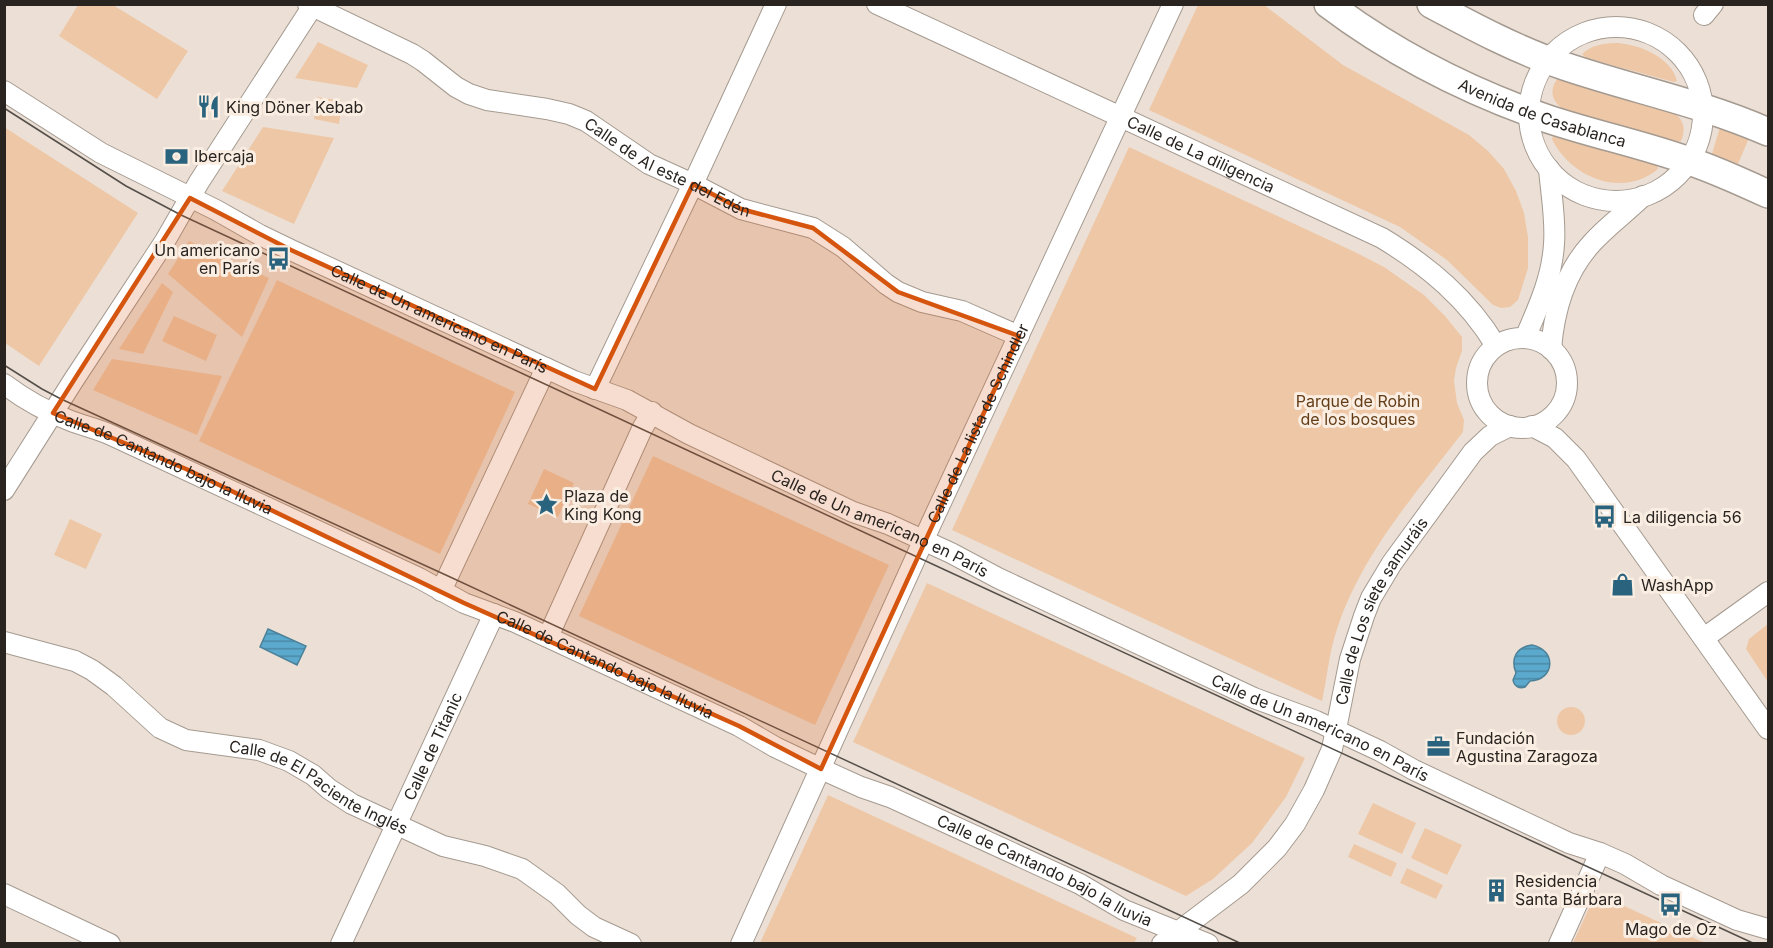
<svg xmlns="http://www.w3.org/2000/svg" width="1773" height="948" font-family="Inter,sans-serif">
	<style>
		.green { fill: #eec7a6 }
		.water { fill: url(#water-rules); stroke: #4c8199; stroke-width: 1.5 }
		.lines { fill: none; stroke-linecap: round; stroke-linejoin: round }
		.street-casing { stroke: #a59a90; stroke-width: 22 }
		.secondary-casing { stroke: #a59a90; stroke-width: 30 }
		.street { stroke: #fff; stroke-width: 20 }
		.secondary { stroke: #fff; stroke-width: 27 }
		.tram { stroke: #554f4a; stroke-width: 1.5 }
		.marked { fill: #d5540e; fill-opacity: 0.2; stroke: #d5540e; stroke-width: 4.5; stroke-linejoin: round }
		.labels { text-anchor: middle; stroke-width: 6; stroke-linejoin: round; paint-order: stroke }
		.poi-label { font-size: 16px; fill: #292420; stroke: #faeee3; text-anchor: start }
		.street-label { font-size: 16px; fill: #292420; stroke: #faeee3 }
		.park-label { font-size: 16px; fill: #633d17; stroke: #faeee3 }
	</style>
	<defs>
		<pattern id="water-rules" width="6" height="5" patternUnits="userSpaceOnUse" patternTransform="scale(1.5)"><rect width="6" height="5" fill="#5ba9cd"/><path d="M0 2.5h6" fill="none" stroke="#4b89a6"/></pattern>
	</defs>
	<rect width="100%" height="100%" fill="#ece0d6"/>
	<g class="green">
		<path d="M78,5H113L188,51L157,99L59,36Z"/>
		<path d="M1198,5H1264L1343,65L1469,135L1488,151L1504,169L1516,191L1524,213L1528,237V268L1518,300L1510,307L1501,308L1493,305L1447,260L1400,227L1149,110Z"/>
		<path d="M318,42L368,65L357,88L295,78Z"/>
		<path d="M1618,43C1640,45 1671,57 1677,81L1674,82L1586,58L1582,54C1591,45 1605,43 1618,43Z"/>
		<path d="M1558,78L1675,113C1684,121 1686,130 1681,141L1677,142L1563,109C1551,101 1549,89 1558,78Z"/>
		<path d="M317,97L343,101L339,124L314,119Z"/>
		<path d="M4,127L138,213L39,366L5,343Z"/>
		<path d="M263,127L334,138L294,224L222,191Z"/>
		<path d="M1720,127L1749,138L1738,164L1712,154Z"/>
		<path d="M1553,136L1653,164L1657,166L1658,169C1622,199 1570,177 1552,139Z"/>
		<path d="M1129,147L1357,253L1384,267L1424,295L1445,316L1462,337V351L1456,368L1454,381L1457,403L1464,420L1463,432C1413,497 1352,565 1332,647C1328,664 1326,683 1322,701L952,530Z"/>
		<path d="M189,241L269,278L242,337L168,274Z"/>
		<path d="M277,280L515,392L440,554L199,441Z"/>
		<path d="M162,283L173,292L143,354L119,349Z"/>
		<path d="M174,316L217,335L206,361L162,341Z"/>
		<path d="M112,359L222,376L197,435L93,390Z"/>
		<path d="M653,456L889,565L815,725L579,616Z"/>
		<path d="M544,469L574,483L558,517L528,504Z"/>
		<path d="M70,519L102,534L86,569L54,555Z"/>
		<path d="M927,583L1305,758L1286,797L1252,843L1213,879L1186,896L853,742Z"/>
		<path d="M1768,624V682L1746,649L1749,639Z"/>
		<circle cx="1571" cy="721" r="14"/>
		<path d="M828,795L1137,938L1133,944L760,943Z"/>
		<path d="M1373,803L1416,823L1402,854L1358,834Z"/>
		<path d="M1425,828L1462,845L1447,875L1411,858Z"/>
		<path d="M1354,844L1397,863L1391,877L1348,857Z"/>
		<path d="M1407,868L1443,885L1436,899L1400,883Z"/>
		<path d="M1596,893L1698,940L1707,943H1573Z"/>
	</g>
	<g class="water">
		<path d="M268,629L306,646L297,665L260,647Z"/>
		<path d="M1532,645C1557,650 1555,680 1530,681L1525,687C1519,689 1514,686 1513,680L1516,673C1510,658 1517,647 1532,645Z"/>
	</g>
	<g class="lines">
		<defs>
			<g id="street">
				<path id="s1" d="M308,4L412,54L423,61L456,87L469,94L487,100L547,109L569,114L586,121L649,164L693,184L741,209L813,228L843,247L886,284L898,292L922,302L962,311L1019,336"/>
				<path id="s2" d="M877,4L1382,238C1428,266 1468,299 1496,346"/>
				<path d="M1704,15L1713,4"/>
				<circle cx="1616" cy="114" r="87"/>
				<path id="s3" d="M4,91L101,153L216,210L260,235L291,250L574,381L627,400L689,434L853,512L888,524L951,553L998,578L1254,698L1316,721L1380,751L1414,770L1569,843L1600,853L1625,864L1661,885L1737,920L1768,929"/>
				<path d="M1525,338C1538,308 1552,278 1554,244C1556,220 1551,193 1549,169"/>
				<circle cx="1522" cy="383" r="45"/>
				<path d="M1551,349C1554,311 1565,272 1592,243C1607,226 1627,212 1643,196"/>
				<path id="s4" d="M4,384C24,399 47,412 71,421C84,426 98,429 111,435L419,578L464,603L515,622L739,726L775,747L821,769L861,787L890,797L1080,884L1124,910L1208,944"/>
				<path d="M595,389L693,184L776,4"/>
				<path d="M1532,426L1555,438L1576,459L1768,729"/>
				<path d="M4,490L73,381L165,241L199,182L314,4"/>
				<path d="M441,591L546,368"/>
				<path d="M548,637L642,429L652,412"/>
				<path d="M1704,638L1768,592"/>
				<path id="s5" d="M4,642L75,661L92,670L114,686L160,728L186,740L259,750L289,761L313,775L329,789L352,804L443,846L485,856L522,869L557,894L578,915L594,927L631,944"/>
				<path d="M4,894L110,944"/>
				<path id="s6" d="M341,944L494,614"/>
				<path id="s7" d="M741,944L930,526L1173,4"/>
				<path id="s8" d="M1162,944L1241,884L1277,848L1295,824L1314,790L1332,749L1350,659L1364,616L1371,598L1392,563L1473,452L1490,436L1510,426"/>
				<path d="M1559,944L1600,853"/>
			</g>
			<g id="secondary">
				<path id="s9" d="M1328,4C1393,53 1468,91 1545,118C1592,134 1641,144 1689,161C1716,170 1742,182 1768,194"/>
				<path d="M1431,4C1474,27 1517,50 1564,66C1632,89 1702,103 1768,132"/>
			</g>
		</defs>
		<use href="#street" class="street-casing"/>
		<use href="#secondary" class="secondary-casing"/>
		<use href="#street" class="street"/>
		<use href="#secondary" class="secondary"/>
		<g class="tram">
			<path d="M4,108L126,186L181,215L943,569L1755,944"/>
			<path d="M4,365L42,389L61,399L448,576L1242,944"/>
		</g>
	</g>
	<path class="marked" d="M693,184L741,209L813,228L898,292L1019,336L821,769L739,726L464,603L186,469L53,413L190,198L291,250L595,389Z"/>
	<defs>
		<symbol id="restaurant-bare" viewBox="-9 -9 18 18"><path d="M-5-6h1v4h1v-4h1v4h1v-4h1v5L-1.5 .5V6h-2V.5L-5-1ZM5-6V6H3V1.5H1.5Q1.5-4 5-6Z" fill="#2a637d" stroke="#faeee3" stroke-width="2.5" paint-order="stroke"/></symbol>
		<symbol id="bank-bare" viewBox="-9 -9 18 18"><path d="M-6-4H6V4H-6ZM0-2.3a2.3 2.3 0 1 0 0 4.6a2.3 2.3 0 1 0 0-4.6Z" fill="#2a637d" stroke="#faeee3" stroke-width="2.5" paint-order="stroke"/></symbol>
		<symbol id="bus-bare" viewBox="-9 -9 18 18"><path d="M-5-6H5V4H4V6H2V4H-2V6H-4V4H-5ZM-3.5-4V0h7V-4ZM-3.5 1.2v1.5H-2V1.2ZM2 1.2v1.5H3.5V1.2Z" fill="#2a637d" stroke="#faeee3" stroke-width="2.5" paint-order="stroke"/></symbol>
		<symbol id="sight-bare" viewBox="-9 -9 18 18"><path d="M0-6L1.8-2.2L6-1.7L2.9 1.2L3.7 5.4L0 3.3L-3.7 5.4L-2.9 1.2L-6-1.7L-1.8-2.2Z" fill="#2a637d" stroke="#faeee3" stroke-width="2.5" paint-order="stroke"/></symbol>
		<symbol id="shop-bare" viewBox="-9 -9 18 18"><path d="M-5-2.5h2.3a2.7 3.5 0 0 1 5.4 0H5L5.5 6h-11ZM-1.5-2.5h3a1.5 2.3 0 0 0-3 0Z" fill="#2a637d" stroke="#faeee3" stroke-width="2.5" paint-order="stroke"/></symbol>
		<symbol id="office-bare" viewBox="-9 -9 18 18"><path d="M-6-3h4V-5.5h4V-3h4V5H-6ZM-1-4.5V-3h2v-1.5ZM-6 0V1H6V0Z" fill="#2a637d" stroke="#faeee3" stroke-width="2.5" paint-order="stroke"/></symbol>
		<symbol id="building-bare" viewBox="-9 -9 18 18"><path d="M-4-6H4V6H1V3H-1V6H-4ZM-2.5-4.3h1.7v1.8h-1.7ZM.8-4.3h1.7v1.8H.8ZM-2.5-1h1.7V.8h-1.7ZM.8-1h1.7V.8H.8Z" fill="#2a637d" stroke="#faeee3" stroke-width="2.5" paint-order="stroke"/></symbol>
	</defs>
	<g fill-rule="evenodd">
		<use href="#restaurant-bare" x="192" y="90" width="33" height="33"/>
		<use href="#bank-bare" x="160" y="140" width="33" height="33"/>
		<use href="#bus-bare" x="262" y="242" width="33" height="33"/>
		<use href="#sight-bare" x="530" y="488" width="33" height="33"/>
		<use href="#bus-bare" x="1588" y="500" width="33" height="33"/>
		<use href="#shop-bare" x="1606" y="568" width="33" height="33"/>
		<use href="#office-bare" x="1422" y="730" width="33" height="33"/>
		<use href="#building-bare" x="1480" y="874" width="33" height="33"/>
		<use href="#bus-bare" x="1654" y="888" width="33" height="33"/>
	</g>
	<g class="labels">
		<g class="poi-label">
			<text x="226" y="113">King Döner Kebab</text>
			<text x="194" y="162">Ibercaja</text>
			<text x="260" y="256" text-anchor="end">Un americano<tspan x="260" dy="18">en París</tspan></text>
			<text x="564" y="502">Plaza de<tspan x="564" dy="18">King Kong</tspan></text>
			<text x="1623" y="523">La diligencia 56</text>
			<text x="1641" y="591">WashApp</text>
			<text x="1456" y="744">Fundación<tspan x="1456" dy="18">Agustina Zaragoza</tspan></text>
			<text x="1515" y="887">Residencia<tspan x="1515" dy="18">Santa Bárbara</tspan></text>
			<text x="1671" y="935" text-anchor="middle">Mago de Oz</text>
		</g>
		<g class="street-label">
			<text dy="6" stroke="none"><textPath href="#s9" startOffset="242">Avenida de Casablanca</textPath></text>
			<text dy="6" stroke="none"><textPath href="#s2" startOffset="357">Calle de La diligencia</textPath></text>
			<text dy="6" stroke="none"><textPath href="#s1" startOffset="400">Calle de Al este del Edén</textPath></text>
			<text dy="6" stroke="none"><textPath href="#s3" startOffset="492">Calle de Un americano en París</textPath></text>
			<text dy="6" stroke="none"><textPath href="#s7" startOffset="572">Calle de La lista de Schindler</textPath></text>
			<text dy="6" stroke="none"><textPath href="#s4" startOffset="178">Calle de Cantando bajo la lluvia</textPath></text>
			<text dy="6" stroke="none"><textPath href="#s3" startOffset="978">Calle de Un americano en París</textPath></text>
			<text dy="6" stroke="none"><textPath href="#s8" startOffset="412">Calle de Los siete samuráis</textPath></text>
			<text dy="6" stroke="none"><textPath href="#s4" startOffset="664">Calle de Cantando bajo la lluvia</textPath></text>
			<text dy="6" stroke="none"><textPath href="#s3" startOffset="1464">Calle de Un americano en París</textPath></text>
			<text dy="6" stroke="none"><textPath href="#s6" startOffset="218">Calle de Titanic</textPath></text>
			<text dy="6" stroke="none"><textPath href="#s5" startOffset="354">Calle de El Paciente Inglés</textPath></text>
			<text dy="6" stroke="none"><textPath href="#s4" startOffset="1150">Calle de Cantando bajo la lluvia</textPath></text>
		</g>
		<g class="park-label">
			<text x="1358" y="407">Parque de Robin<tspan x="1358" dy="18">de los bosques</tspan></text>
		</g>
	</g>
	<rect width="1773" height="948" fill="none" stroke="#292420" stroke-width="12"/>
</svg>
